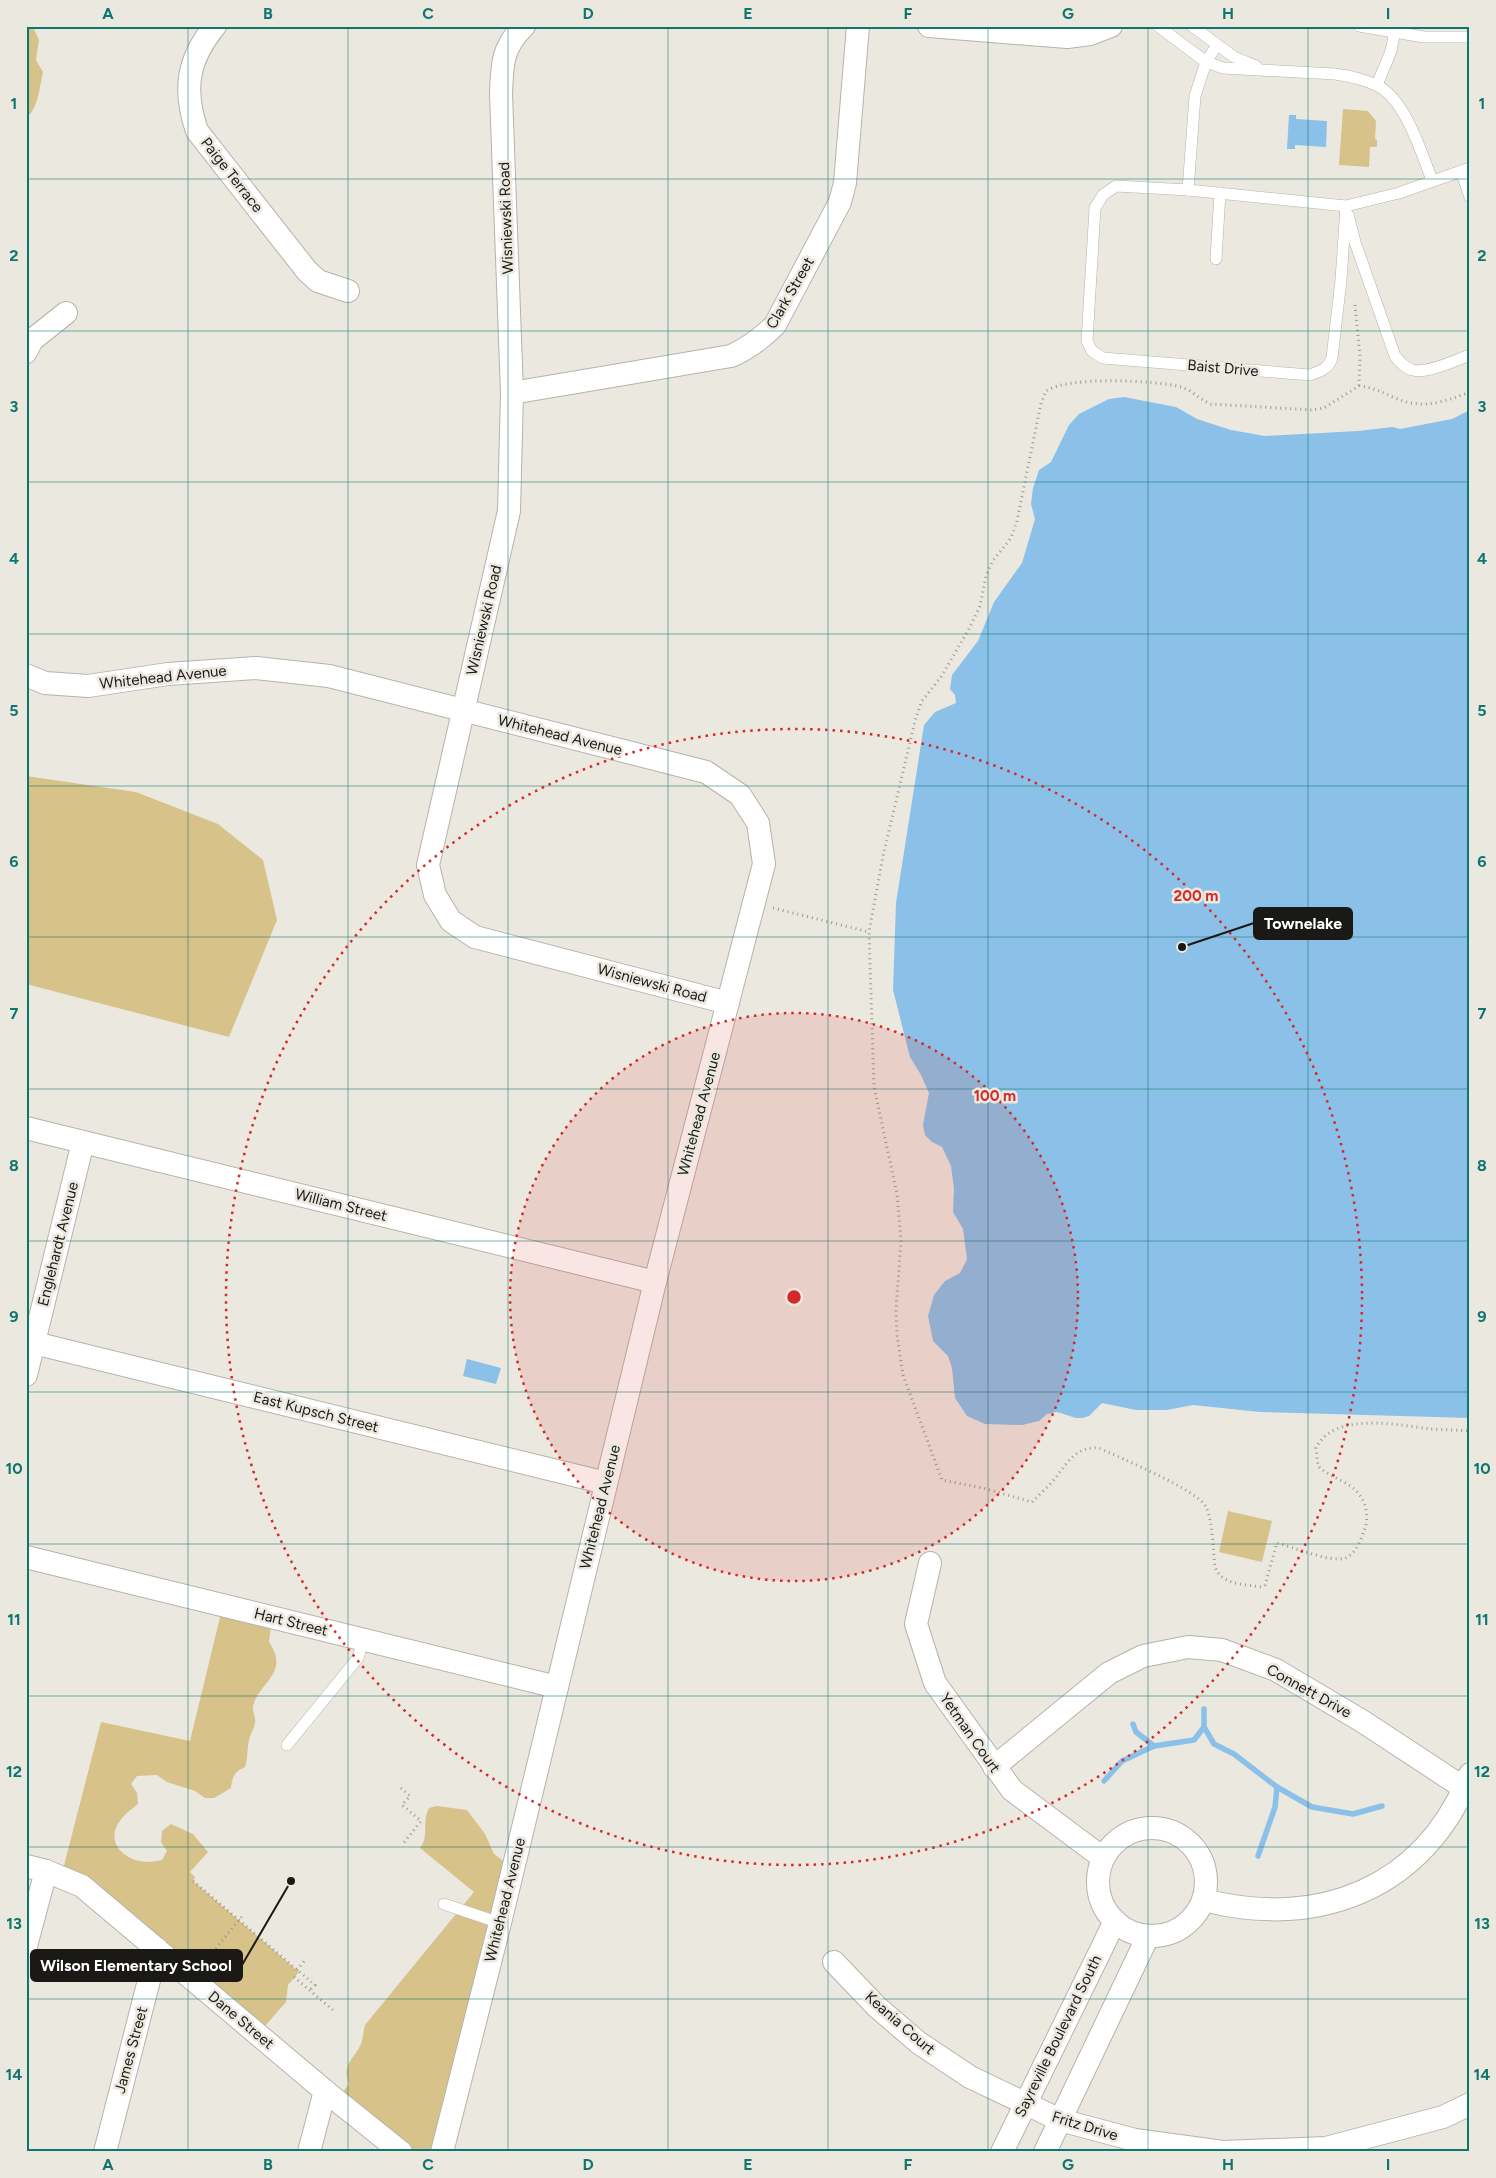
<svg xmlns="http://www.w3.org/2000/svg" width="1496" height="2178" font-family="Figtree,sans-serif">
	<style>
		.green { fill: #d7c28a }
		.water { fill: #8bc1e8 }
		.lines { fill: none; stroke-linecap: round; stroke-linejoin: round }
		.stream { stroke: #8bc1e8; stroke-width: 5.5 }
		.lane-casing { stroke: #b6b3aa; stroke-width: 12 }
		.street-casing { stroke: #b6b3aa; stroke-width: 24 }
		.path { stroke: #9c9993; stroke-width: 3; stroke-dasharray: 1 4; stroke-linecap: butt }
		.lane { stroke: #fff; stroke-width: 11 }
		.street { stroke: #fff; stroke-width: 22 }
		.grid { fill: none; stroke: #0f766e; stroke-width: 1; stroke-opacity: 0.55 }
		.ring { fill: none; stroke: #d62828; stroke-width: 2.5; stroke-dasharray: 2.5 5 }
		.labels { text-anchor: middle; stroke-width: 5; stroke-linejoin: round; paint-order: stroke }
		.street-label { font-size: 15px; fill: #1a1916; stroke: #ebe8df }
		.centre { fill: #d62828; stroke: #ebe8df; stroke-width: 2.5 }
		.ring-label { font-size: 15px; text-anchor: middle; font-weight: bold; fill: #d62828; stroke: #ebe8df; stroke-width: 5; stroke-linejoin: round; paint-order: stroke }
		.leader { fill: none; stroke: #1a1916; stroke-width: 2 }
		.callout-dot { fill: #1a1916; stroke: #ebe8df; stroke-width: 2 }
		.callout { fill: #1a1916; stroke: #1a1916; stroke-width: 2 }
		.callout-label { font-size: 16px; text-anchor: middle; font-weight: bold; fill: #fff }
		.neatline { fill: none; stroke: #0f766e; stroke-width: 2 }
		.grid-label { font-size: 16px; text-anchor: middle; font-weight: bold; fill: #0f766e }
	</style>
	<rect width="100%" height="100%" fill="#ebe8df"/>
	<g class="green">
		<path d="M26,26L33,27L39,40L36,60L43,72C40,85 38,110 26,118Z"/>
		<path d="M1343,109L1368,111L1376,121L1375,139L1377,140V147H1370L1369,167L1339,165Z"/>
		<path d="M26,776L136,792L218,824L263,860L277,920L229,1037L26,984Z"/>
		<path d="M1228,1511L1272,1521L1262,1562L1219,1552Z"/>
		<path d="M223,1605L272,1617L269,1642C291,1674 257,1683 253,1707C252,1712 256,1717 255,1722C255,1728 250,1734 249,1740C247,1749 248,1758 245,1767C235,1771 232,1777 231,1788L214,1798H205L195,1791L167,1782L157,1775L137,1776L131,1784L137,1793L138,1804C133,1808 127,1812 123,1817C103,1839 121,1860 146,1862C151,1862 157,1861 162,1860L167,1851L161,1842L162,1831L171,1824L193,1834L208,1852L190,1872L195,1877L193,1881L299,1972L288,1985L286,2002L258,2034L61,1877L101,1722L190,1741Z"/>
		<path d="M437,1806L467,1810L485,1834L494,1854L513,1868L442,2152H401L337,2100L349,2084C341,2065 354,2059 361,2044C363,2039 363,2031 365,2025L474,1892L420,1848C430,1835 421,1823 429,1808Z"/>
	</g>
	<g class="water">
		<path d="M1289,115H1296V119L1327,121L1326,147L1295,145V149H1287Z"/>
		<path d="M1124,397L1176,407L1197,419L1231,430L1265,436L1358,431L1393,427L1400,429L1452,419L1470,410V1418L1260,1412L1193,1405L1167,1410H1136L1102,1403L1089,1416L1082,1418H1076L1057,1412L1047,1414L1039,1421L1022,1425L985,1424L967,1416L955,1398L952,1368L948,1356L933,1341L928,1316L934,1295L945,1281L960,1273L967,1259L963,1229L953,1212L954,1189L951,1166L942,1147L932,1142L925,1135L923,1125L929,1093L921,1075L910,1057L893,990L896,903L924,725L935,712L956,703L955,695L950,689L952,675L978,641L994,602L1022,563L1035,519L1031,504L1033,488L1039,470L1051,462L1069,425L1079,414L1109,399Z"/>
		<path d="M467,1359L501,1368L496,1384L463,1376Z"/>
	</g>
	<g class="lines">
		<g class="stream">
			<path d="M1133,1724L1136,1732L1154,1746"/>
			<path d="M1204,1727L1214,1744L1234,1754L1277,1787L1275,1807L1258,1856"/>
			<path d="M1104,1781L1122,1761L1154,1746L1194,1740L1204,1727V1709"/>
			<path d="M1277,1787L1312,1807L1353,1814L1382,1806"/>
		</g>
		<defs>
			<g id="lane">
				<path d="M1158,26L1206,62L1223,68L1335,74C1349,76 1363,79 1376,85C1405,98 1421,152 1432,180"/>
				<path d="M1192,26L1234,57L1256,66"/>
				<path d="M1359,26L1424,37H1470"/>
				<path d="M1377,85L1391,51L1396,26"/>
				<path d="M1461,171L1470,197"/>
				<path d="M1188,190L1195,96L1206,62L1217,45"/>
				<path d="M1346,206L1341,280L1332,358C1328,369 1321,371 1310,375L1103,358L1092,351L1087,341L1095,208L1103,195L1116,186L1188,190L1346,206L1399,193L1470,168"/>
				<path d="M1348,215L1355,242L1395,356C1400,362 1405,368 1413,370C1427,374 1456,360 1470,355"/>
				<path d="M1216,259L1220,193"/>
				<path d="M287,1745L358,1658L363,1640"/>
				<path d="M444,1904L500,1923"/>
			</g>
			<g id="street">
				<path d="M215,26C187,60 183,90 197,131L307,271L318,281L348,291"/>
				<path d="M524,26C502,47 502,65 501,94L512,393L509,511L428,865L435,895L451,921L475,937L728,1003"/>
				<path d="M929,26L1067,37L1090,34L1111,26"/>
				<path d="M26,352L32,340L66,313"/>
				<path d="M512,393L731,356C749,348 761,339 775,325L840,202L845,183L858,26"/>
				<path d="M26,675L45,683L88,686L168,674L256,668L329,676L706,772L740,795L758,823L764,864L655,1282L500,1923L442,2152"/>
				<path d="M26,1128L655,1282"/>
				<path d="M26,1341L606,1483"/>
				<path d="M26,1375L83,1142"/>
				<path d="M26,1557L557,1687"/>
				<path d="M930,1563L916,1624L935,1683L1012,1790L1103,1858"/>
				<path d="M994,1767L1109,1673L1143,1656L1188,1647L1222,1650L1276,1670L1362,1721L1464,1788"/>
				<circle cx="1152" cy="1882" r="54"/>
				<path d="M26,1866L46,1871L82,1886L325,2091L401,2152"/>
				<path d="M1204,1900C1319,1930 1425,1888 1470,1774"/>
				<path d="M26,1946L46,1871"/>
				<path d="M834,1962L877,2007L919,2043L970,2077L1060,2120L1135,2140L1223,2152L1326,2148L1443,2117L1470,2104"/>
				<path d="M105,2152L157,1949"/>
				<path d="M309,2152L325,2091"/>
				<path d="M1002,2152L1115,1921"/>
				<path d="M1045,2152L1148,1936"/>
			</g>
		</defs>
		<use href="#lane" class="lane-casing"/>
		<use href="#street" class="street-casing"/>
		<g class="path">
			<path d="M1355,305L1360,356L1359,386"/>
			<path d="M1470,392C1444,402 1422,410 1395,398C1383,393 1373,387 1359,386L1324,408L1312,410L1211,404C1200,400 1192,390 1181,387C1155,380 1068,376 1046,391L1041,403L1017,521L1011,538L992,562L986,576L980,606L970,627L941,677L922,701L916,717L883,856L869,932L874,1087L897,1194L901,1241L896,1310L897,1335L903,1375L942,1480L983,1488L1032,1502C1040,1494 1050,1485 1057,1476C1068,1461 1078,1446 1099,1448C1120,1458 1198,1490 1206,1507C1213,1522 1213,1550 1215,1567C1222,1585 1243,1584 1261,1587L1265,1585L1277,1543C1293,1547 1330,1563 1345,1558C1355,1555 1361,1540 1364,1531C1369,1519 1367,1504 1359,1494C1349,1481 1330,1478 1318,1466L1316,1448C1334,1411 1398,1425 1431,1429C1444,1430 1457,1430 1470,1431"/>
			<path d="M773,908L869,932"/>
			<path d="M401,1788L410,1796L402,1805L421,1821L402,1845"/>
			<path d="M193,1881L315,1985L310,1990"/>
			<path d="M203,1964L244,1914"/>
			<path d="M297,1970L305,1960"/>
			<path d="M294,1977L333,2010"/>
		</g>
		<use href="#lane" class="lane"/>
		<use href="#street" class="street"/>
	</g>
	<path class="grid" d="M188,26V2152M348,26V2152M508,26V2152M668,26V2152M828,26V2152M988,26V2152M1148,26V2152M1308,26V2152M26,179H1470M26,331H1470M26,482H1470M26,634H1470M26,786H1470M26,937H1470M26,1089H1470M26,1241H1470M26,1392H1470M26,1544H1470M26,1696H1470M26,1847H1470M26,1999H1470"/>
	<circle cx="794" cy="1297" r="284" fill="#d62828" fill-opacity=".12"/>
	<g class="ring">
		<circle cx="794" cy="1297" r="284"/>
		<circle cx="794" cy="1297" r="568"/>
	</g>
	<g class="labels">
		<g class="street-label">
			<text transform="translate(232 175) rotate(52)" y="5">Paige Terrace</text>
			<text transform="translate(506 218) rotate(-92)" y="5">Wisniewski Road</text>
			<text transform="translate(790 293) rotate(-60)" y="5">Clark Street</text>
			<text transform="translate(1223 368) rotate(5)" y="5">Baist Drive</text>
			<text transform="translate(484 620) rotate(-77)" y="5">Wisniewski Road</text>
			<text transform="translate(163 677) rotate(-6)" y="5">Whitehead Avenue</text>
			<text transform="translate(560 735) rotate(14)" y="5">Whitehead Avenue</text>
			<text transform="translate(652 983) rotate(15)" y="5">Wisniewski Road</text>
			<text transform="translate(699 1114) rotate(-75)" y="5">Whitehead Avenue</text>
			<text transform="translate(341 1205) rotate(14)" y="5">William Street</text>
			<text transform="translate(58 1244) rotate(-76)" y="5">Englehardt Avenue</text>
			<text transform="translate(316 1412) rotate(14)" y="5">East Kupsch Street</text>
			<text transform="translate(600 1507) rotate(-76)" y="5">Whitehead Avenue</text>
			<text transform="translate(291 1622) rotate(14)" y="5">Hart Street</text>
			<text transform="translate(1309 1691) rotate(29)" y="5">Connett Drive</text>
			<text transform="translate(970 1733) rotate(55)" y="5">Yetman Court</text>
			<text transform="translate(505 1900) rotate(-76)" y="5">Whitehead Avenue</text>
			<text transform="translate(241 2020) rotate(40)" y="5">Dane Street</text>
			<text transform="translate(900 2023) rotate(41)" y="5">Keania Court</text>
			<text transform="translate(1058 2036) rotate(-64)" y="5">Sayreville Boulevard South</text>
			<text transform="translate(131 2050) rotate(-75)" y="5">James Street</text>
			<text transform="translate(1085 2126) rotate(17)" y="5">Fritz Drive</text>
		</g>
	</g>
	<circle cx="794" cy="1297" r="8" class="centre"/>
	<g class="ring-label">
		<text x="1196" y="901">200 m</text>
		<text x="995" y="1101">100 m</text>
	</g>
	<path class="leader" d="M1182 947L1254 923M291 1881L242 1965"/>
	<g class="callout-dot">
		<circle cx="1182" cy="947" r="5"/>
		<circle cx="291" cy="1881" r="5"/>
	</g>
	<g class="callout">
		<rect x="1254" y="908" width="98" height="31" rx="5"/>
		<rect x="31" y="1950" width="211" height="31" rx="5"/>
	</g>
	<g class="callout-label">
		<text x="1303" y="929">Townelake</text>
		<text x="136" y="1971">Wilson Elementary School</text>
	</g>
	<rect width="1496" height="2178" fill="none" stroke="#ebe8df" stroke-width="55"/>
	<rect x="28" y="28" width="1440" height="2122" class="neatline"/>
	<g class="grid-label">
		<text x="108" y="19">A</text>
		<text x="268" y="19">B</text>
		<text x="428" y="19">C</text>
		<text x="588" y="19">D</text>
		<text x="748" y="19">E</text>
		<text x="908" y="19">F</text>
		<text x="1068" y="19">G</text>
		<text x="1228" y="19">H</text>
		<text x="1388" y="19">I</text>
		<text x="14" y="109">1</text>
		<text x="1482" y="109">1</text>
		<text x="14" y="261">2</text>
		<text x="1482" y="261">2</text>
		<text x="14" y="412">3</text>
		<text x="1482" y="412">3</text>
		<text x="14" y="564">4</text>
		<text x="1482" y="564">4</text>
		<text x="14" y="716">5</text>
		<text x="1482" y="716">5</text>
		<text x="14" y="867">6</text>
		<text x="1482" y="867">6</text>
		<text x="14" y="1019">7</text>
		<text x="1482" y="1019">7</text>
		<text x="14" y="1171">8</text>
		<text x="1482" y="1171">8</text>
		<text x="14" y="1322">9</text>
		<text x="1482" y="1322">9</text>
		<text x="14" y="1474">10</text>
		<text x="1482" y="1474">10</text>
		<text x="14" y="1625">11</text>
		<text x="1482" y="1625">11</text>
		<text x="14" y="1777">12</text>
		<text x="1482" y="1777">12</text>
		<text x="14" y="1929">13</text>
		<text x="1482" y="1929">13</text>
		<text x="14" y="2080">14</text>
		<text x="1482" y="2080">14</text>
		<text x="108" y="2170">A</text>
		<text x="268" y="2170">B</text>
		<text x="428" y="2170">C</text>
		<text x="588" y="2170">D</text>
		<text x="748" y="2170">E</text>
		<text x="908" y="2170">F</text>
		<text x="1068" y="2170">G</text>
		<text x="1228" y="2170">H</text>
		<text x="1388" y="2170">I</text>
	</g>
</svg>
